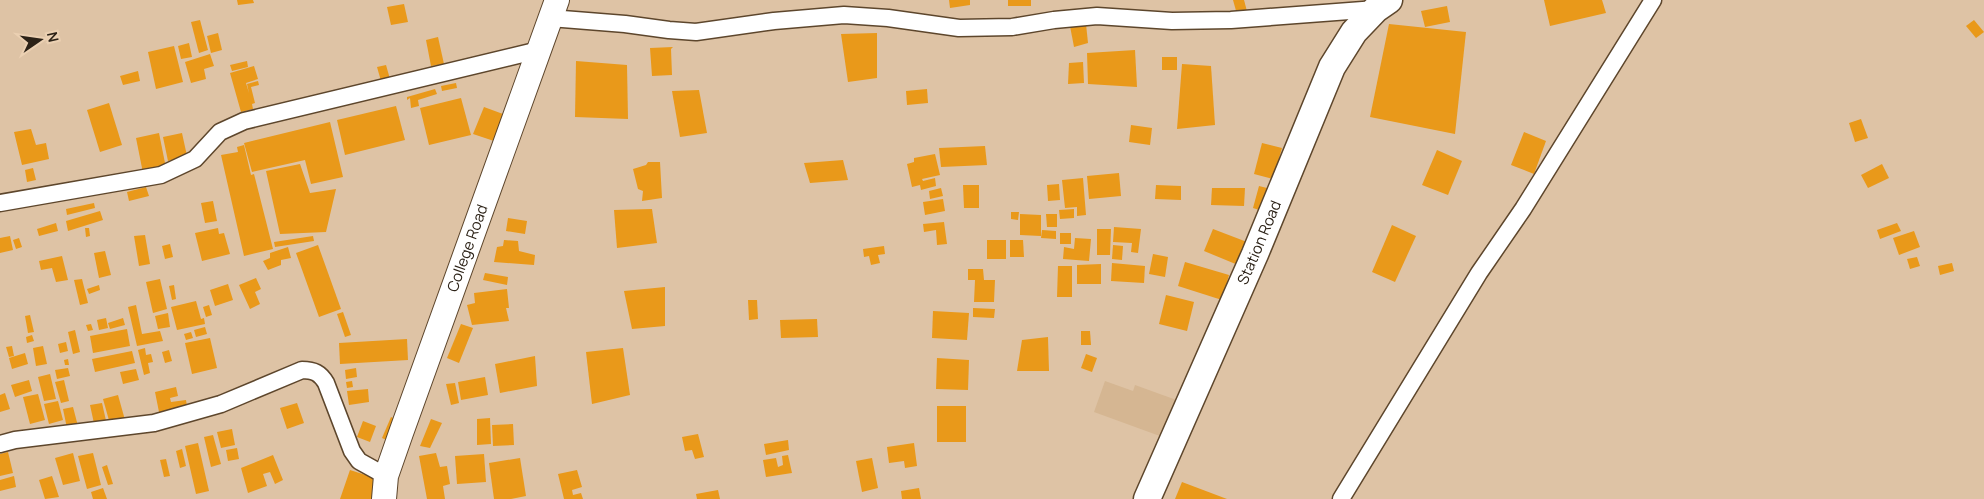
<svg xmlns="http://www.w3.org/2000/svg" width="1984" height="499" font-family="Manrope,sans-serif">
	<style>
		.built { fill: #d5b692 }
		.building { fill: #e9991a }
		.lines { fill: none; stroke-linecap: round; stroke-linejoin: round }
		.minor-casing { stroke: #5d462c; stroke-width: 19 }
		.secondary-casing { stroke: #5d462c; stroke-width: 26 }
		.primary-casing { stroke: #5d462c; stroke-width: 29 }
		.minor { stroke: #fff; stroke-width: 16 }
		.secondary { stroke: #fff; stroke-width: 24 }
		.primary { stroke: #fff; stroke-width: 26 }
		.labels { text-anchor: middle; stroke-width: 4; stroke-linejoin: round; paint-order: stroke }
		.street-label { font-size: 15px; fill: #2c2217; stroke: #ebd0b2 }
	</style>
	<rect width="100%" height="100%" fill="#dec3a5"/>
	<path class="built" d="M1105,381L1133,391L1135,385L1182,402L1168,439L1094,412Z"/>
	<g class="building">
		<path d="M237,0H253L254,3L238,5Z"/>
		<path d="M949,0H970V5L950,8Z"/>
		<rect x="1008" y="0" width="23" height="6"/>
		<path d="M1233,0H1244L1248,15L1238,18Z"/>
		<path d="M1544,0H1602L1606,13L1550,26Z"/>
		<path d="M404,4L408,22L391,25L387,7Z"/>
		<path d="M1447,6L1450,22L1425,27L1421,11Z"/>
		<path d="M200,20L208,50L199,53L191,22Z"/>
		<path d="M1974,20L1984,32L1976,38L1966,26Z"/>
		<path d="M1086,24L1088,43L1074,47L1070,26Z"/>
		<path d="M1389,24L1466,32L1455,134L1370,117Z"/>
		<path d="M218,33L222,50L211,53L207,36Z"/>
		<path d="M877,33V78L848,82L841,34Z"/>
		<path d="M438,37L444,64L431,66L426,40Z"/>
		<path d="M189,43L192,57L181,59L178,46Z"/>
		<path d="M174,46L183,82L156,89L148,52Z"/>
		<path d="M673,47L671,49L672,75L652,76L650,48Z"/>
		<path d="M1135,50L1137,87L1088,84L1087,53Z"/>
		<path d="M210,54L214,66L204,69L206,79L191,83L185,62Z"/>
		<rect x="1162" y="57" width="15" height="13"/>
		<path d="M247,61L248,67L232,71L230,65Z"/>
		<path d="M576,61L627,65L628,119L575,117Z"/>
		<path d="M1083,62L1084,83L1068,84L1069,63Z"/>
		<path d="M1182,64L1211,66L1215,125L1177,129Z"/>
		<path d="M386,65L390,79L381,81L377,67Z"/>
		<path d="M254,66L258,79L246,83L249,93L247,84L258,81L259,85L251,87L255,103L252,104L253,109L241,112L230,73Z"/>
		<path d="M138,71L140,81L123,85L120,76Z"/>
		<path d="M456,83L457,88L442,91L441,86Z"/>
		<path d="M435,89L437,94L418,100L419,106L411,108L410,98L407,100V97Z"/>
		<path d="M927,89L928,103L907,105L906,91Z"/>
		<path d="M699,90L707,133L680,137L672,91Z"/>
		<path d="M461,98L471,135L429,145L420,108Z"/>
		<path d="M109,103L122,145L100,152L87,110Z"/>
		<path d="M396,106L405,140L345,155L337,120Z"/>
		<path d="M484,107L503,114L494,141L473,134Z"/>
		<path d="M1861,119L1868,138L1855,142L1849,123Z"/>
		<path d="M330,122L343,177L311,184L305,160L252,172L244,143Z"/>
		<path d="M1131,125L1152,128L1150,145L1129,142Z"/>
		<path d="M31,129L36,145L46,143L49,159L22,165L14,132Z"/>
		<path d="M1524,132L1546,141L1534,174L1511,165Z"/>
		<path d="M159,133L166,168L143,173L136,138Z"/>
		<path d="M182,133L187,156L168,161L163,137Z"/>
		<path d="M1262,143L1282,148L1273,179L1254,174Z"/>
		<path d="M244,145L251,175L254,174L273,249L244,256L221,155L238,152L237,147Z"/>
		<path d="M985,146L987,165L941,167L939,148Z"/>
		<path d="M1437,150L1462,161L1448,195L1422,185Z"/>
		<path d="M935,154L940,175L922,179L923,181L935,178L936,186L921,190L920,185L912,187L907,164L914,162V158Z"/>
		<path d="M843,160L848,180L810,183L804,163Z"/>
		<path d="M648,162H660L662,198L642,201L643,191L638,189L633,169L646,165Z"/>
		<path d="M300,164L310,193L336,189L326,232L280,234L266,171Z"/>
		<path d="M1882,164L1889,178L1868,188L1861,175Z"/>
		<path d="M33,168L36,180L27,182L25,170Z"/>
		<path d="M1119,173L1121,196L1089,199L1087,176Z"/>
		<path d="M1083,178L1086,215L1077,216V207L1065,208L1062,180Z"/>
		<path d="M1059,184L1060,200L1048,201L1047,185Z"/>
		<path d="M963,185H979V208H964Z"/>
		<path d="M1156,185L1181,186V200L1155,199Z"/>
		<path d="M1259,186L1275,190L1269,213L1253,208Z"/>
		<path d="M146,187L149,196L129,201L127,192Z"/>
		<path d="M941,188L943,196L930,199L929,191Z"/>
		<path d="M1212,188H1245L1244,206L1211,205Z"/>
		<path d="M943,199L945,211L925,215L923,202Z"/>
		<path d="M213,201L217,221L205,223L201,203Z"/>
		<path d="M94,203L95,208L67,215L66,209Z"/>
		<path d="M652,209L657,243L617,248L614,210Z"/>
		<path d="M1074,209V218L1060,219L1059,210Z"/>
		<path d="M100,211L103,220L68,231L66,221Z"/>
		<path d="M1011,212H1019L1018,220L1011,219Z"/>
		<path d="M1020,214L1041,215V236L1020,235Z"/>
		<path d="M1046,214H1057V227H1047Z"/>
		<path d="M508,218L527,221L525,234L506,231Z"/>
		<path d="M944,222L947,244L937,245L936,230L924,232L923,224Z"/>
		<path d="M56,223L58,231L39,236L37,229Z"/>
		<path d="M1897,223L1901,231L1880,239L1877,230Z"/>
		<path d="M1392,225L1416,236L1395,282L1372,272Z"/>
		<path d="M1114,227L1141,229L1138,253L1131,252L1132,243L1113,242Z"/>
		<path d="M85,228H89L90,236L86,237Z"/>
		<path d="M218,228L219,234L224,233L230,254L202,261L195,233Z"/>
		<path d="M1097,229H1111L1110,255H1097Z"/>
		<path d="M1213,229L1247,242L1238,265L1204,251Z"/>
		<path d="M1042,230L1056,231V239L1041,238Z"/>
		<path d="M1914,231L1920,247L1899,255L1893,238Z"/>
		<rect x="1060" y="233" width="11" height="11"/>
		<path d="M145,235L150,264L139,266L134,236Z"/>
		<path d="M10,236L13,250L0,253V238Z"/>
		<path d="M313,236L314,241L275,247L274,242Z"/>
		<path d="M19,238L22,247L16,249L13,240Z"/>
		<path d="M1075,238L1091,239L1089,261L1063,259L1064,247L1074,249Z"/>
		<path d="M504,240L518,241L519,251L535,255L534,265L494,262L497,247L503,246Z"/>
		<rect x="987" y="240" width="19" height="19"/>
		<path d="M1010,240H1023L1024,257H1010Z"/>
		<path d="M170,244L173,257L165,259L162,246Z"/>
		<path d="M318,245L341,309L319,317L296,253Z"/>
		<path d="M1113,245L1123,246L1122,260L1112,259Z"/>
		<path d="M884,246L885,254L878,255L880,263L871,265L869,256L864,257L863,249Z"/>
		<path d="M288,247L291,258L281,260V265L268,270L263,261L270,258V253Z"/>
		<path d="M105,251L111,275L99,278L94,253Z"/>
		<path d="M1153,254L1168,257L1165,277L1149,274Z"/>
		<path d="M62,256L68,280L56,282L52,268L41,270L39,261Z"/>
		<path d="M1917,257L1920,266L1910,269L1907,259Z"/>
		<path d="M1185,262L1229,275L1222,300L1178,286Z"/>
		<path d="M1112,263L1145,266L1144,283L1111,281Z"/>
		<path d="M1952,263L1954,271L1940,275L1938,266Z"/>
		<path d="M1101,264V284H1077V265Z"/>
		<path d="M1058,266H1072V297H1057Z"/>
		<path d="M968,269H983L984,280H995L994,302H974L975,280H968Z"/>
		<path d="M485,273L508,277L507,285L483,280Z"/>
		<path d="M256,278L261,289L255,292L260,304L250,309L239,285Z"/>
		<path d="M82,279L88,303L80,305L74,280Z"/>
		<path d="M160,279L167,309L153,313L146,282Z"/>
		<path d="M228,284L233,300L215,306L210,290Z"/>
		<path d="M99,285L100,290L89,294L87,289Z"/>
		<path d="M174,285L176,299L172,300L169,286Z"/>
		<path d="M665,287V326L632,329L624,291Z"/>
		<path d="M507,289L509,308H506L509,321L472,325L467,305L475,303L474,293Z"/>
		<path d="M1166,295L1194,302L1187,331L1159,324Z"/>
		<path d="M748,300H757L758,319L749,320Z"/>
		<path d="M196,301L201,319L204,318L205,324L177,330L171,307Z"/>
		<path d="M136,305L142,334L160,331L163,341L137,346L128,307Z"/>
		<path d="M209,305L212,315L206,317L203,307Z"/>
		<path d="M973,308L995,309L994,318L973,317Z"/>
		<path d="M933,311L969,313L967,340L932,338Z"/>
		<path d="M343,312L351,335L345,337L337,314Z"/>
		<path d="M168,313L170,327L158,329L155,316Z"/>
		<path d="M30,315L34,332L28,333L25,316Z"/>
		<path d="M106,318L108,328L99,330L97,320Z"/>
		<path d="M123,318L125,325L110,329L108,323Z"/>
		<path d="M817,319L818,337L781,338L780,320Z"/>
		<path d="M91,324L93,330L88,331L86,325Z"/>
		<path d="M461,324L473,328L459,363L447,358Z"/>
		<path d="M205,327L207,334L196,337L194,330Z"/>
		<path d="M127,329L130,346L93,353L90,336Z"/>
		<path d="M75,330L80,352L73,354L68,332Z"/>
		<path d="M1081,331H1090L1091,345H1081Z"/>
		<path d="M191,332L193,338L186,340L184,334Z"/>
		<path d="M32,335L34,341L27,343L26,337Z"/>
		<path d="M1048,337L1049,371H1017L1022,340Z"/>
		<path d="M210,338L217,368L192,374L185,343Z"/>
		<path d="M407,339L408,360L340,364L339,343Z"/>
		<path d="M66,342L68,351L60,353L58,344Z"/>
		<path d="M12,346L14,356L9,357L6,347Z"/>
		<path d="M43,346L47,364L36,366L33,348Z"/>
		<path d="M145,348L146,355L151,354L153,362L148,363L150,373L144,375L138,350Z"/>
		<path d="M623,348L630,395L592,404L586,352Z"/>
		<path d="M169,350L172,361L165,363L162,352Z"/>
		<path d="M132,351L135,363L95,372L92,359Z"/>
		<path d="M25,353L28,364L12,369L9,358Z"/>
		<path d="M1086,354L1097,358L1092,372L1081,368Z"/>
		<path d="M535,356L537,386L500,393L495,364Z"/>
		<path d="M937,358L969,360L968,390L936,389Z"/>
		<path d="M68,359L69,365H65L64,360Z"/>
		<path d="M68,368L70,376L57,379L55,370Z"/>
		<path d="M356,368L357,377L346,379L345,370Z"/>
		<path d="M136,369L139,380L123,384L120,372Z"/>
		<path d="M50,374L56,399L44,401L38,377Z"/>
		<path d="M485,377L488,395L461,400L458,382Z"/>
		<path d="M29,380L32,391L15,397L11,385Z"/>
		<path d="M64,380L69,401L61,403L55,382Z"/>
		<path d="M352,381L353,387L347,388L346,382Z"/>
		<path d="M455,383L459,403L451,405L446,384Z"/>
		<path d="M176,387L178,396L170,398L171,402L186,400L188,412L160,417L155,392Z"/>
		<path d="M368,389L369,402L349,405L347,391Z"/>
		<path d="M5,393L10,409L0,412V395Z"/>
		<path d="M38,394L45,420L30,424L23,397Z"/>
		<path d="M118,395L125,420L110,424L103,399Z"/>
		<path d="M58,401L63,420L49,424L44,404Z"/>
		<path d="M102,403L107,425L95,428L90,405Z"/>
		<path d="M297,403L304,423L287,429L280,408Z"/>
		<rect x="937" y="406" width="29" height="36"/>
		<path d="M73,407L79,430L68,433L63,409Z"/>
		<path d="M391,417L400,421L391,442L382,438Z"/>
		<path d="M490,418L491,444L477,445V419Z"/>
		<path d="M431,419L442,423L430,448L420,446Z"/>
		<path d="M363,421L376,426L370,442L357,437Z"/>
		<path d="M513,424L514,445L493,446L492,425Z"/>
		<path d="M232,429L235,445L221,448L217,432Z"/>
		<path d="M698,434L704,457L695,459L692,450L685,451L682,437Z"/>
		<path d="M213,435L221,464L211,467L204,437Z"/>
		<path d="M788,440L789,450L766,455L764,444Z"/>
		<path d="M198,443L209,491L196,494L185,446Z"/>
		<path d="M914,443L917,466L905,468L904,461L889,463L887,447Z"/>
		<path d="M237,448L239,459L228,461L226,450Z"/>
		<path d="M182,449L186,466L180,468L176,451Z"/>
		<path d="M8,452L13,473L0,476V454Z"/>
		<path d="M73,453L80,481L63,485L55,458Z"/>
		<path d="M93,453L101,485L87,489L78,456Z"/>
		<path d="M436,453L440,467L447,466L450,484L443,486L445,499H427L419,456Z"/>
		<path d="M484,454L486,482L457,484L455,456Z"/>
		<path d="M273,455L283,480L275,484L270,472L263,474L267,486L248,493L241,468Z"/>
		<path d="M788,455L792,473L766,477L763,460L776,458L778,467L783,465L782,456Z"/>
		<path d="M520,458L526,496L511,499H494L489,463Z"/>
		<path d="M872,458L878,488L862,492L856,461Z"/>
		<path d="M166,459L170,476L164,477L160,460Z"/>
		<path d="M107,465L113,484L108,485L102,467Z"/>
		<path d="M350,470L381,480L375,499H340Z"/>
		<path d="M577,470L582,487L572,490L573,495L581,493L583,499H564L558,474Z"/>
		<path d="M14,476L16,487L0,491V480Z"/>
		<path d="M52,476L59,497L45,499L39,480Z"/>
		<path d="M1182,482L1227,499H1175Z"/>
		<path d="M103,488L107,499H93L91,492Z"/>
		<path d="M919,488L921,499H902L901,491Z"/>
		<path d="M718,490L720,499H697L696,494Z"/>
	</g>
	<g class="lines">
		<defs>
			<g id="minor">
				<path d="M550,18L625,24L669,30L696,32L774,21L844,15L888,18L959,28L1012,27L1054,20L1097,16L1172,21L1231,20L1376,9"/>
				<path d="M0,203L161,175L195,159L220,132L244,121L539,50"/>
				<path d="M0,444L15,440L154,423L221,404L302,370C314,370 320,373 326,383L352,451L359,461L386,476"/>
				<path d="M1341,499L1479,273L1523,209L1653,0"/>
			</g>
			<g id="secondary">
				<path id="s1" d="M384,499L386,476L401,433L557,0"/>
			</g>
			<g id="primary">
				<path id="s2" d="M1147,499L1255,254L1332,67L1354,32L1376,9L1389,0"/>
			</g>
		</defs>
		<use href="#minor" class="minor-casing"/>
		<use href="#secondary" class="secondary-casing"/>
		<use href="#primary" class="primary-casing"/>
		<use href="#minor" class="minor"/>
		<use href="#secondary" class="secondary"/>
		<use href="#primary" class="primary"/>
	</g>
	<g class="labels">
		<g class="street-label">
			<text dy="5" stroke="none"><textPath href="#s2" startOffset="280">Station Road</textPath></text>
			<text dy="5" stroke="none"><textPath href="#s1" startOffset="265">College Road</textPath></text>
		</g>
	</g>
	<g transform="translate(40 40) rotate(77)" stroke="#ebd0b2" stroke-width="4" paint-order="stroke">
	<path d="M0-4L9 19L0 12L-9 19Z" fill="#2c2217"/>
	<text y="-8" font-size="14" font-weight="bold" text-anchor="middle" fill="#2c2217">N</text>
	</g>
</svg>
